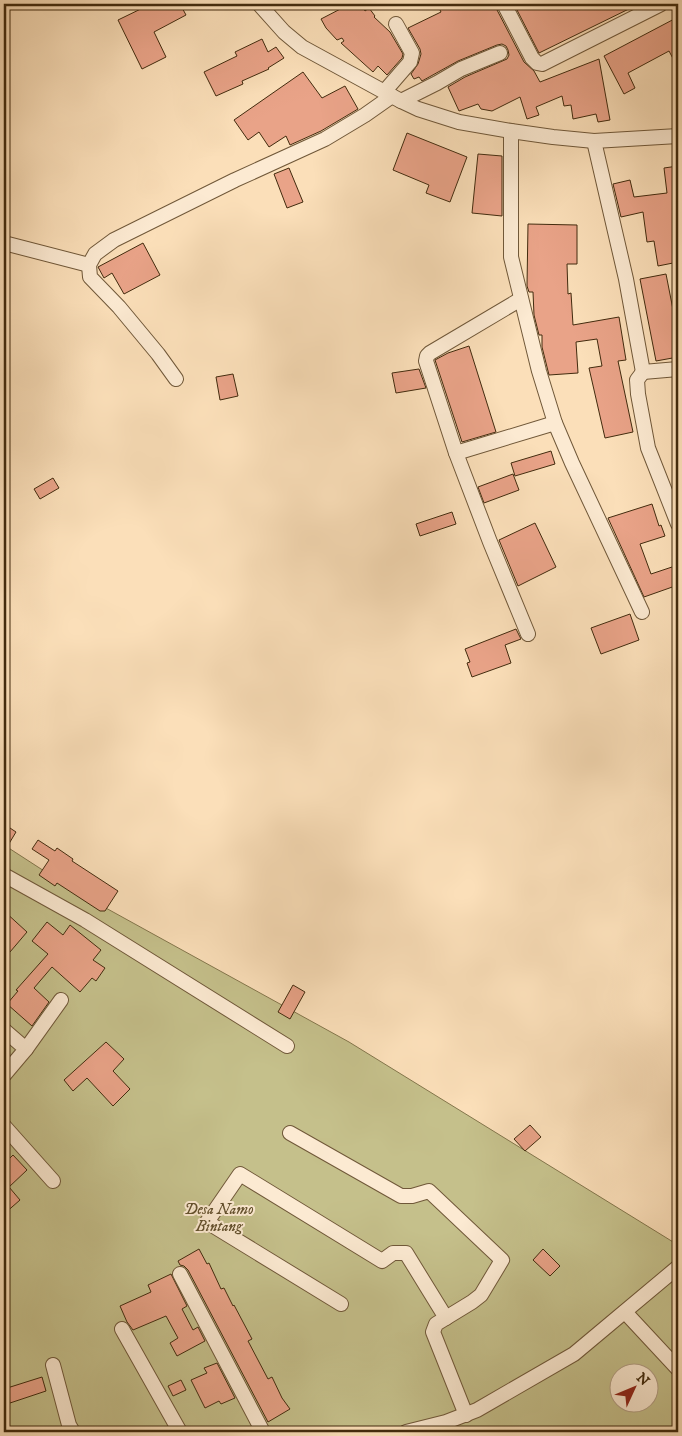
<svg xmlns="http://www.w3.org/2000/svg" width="682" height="1436" font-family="'IM FELL DW Pica',serif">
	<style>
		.green { fill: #c5c08b; stroke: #84764c; fill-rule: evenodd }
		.building { fill: #e9a388; stroke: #422b0e }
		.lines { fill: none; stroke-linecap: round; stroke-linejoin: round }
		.street-casing { stroke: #705839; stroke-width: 16 }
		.street { stroke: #fcead2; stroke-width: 14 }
		.labels { text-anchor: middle; stroke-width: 4; stroke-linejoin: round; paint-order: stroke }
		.park-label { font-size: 15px; font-style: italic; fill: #63502d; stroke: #fcead2 }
	</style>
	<rect width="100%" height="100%" fill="#fbdfb9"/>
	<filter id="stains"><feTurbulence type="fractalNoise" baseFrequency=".004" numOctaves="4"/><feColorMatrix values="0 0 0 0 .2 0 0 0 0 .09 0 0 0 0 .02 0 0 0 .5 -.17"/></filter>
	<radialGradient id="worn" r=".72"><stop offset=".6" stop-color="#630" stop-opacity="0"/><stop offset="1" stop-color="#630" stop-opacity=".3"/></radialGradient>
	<path class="green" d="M4,845L75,891L349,1042L678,1245V1432H4ZM620,1374H650V1404H620Z"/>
	<g class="building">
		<path d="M151,4H180L186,15L154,32L166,57L142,69L118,20Z"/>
		<path d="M350,4H361L365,11L369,8L375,16L374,17L390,32L403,54L402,58L387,75L378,66L373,72L341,43L344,41L342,38L337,40L326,28L321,19Z"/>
		<path d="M449,4H495L496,8L524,62L534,71L540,82L599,59L610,120L598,122L596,114L573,119L571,105L564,106L562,96L536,107L539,115L527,119L520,97L492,111L481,109L478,104L459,111L448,87L465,77L507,59L509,55L508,50L506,46L502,44L497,45L458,61L422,81L419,77L414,79L411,74L418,64L421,54L420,49L408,28L441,12L439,8Z"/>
		<path d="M529,4H639L539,53L517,10Z"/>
		<path d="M678,17V68L669,51L628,73L635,88L624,94L604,56Z"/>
		<path d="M262,39L268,52L276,47L284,58L268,68L269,69L242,81L243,84L216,96L204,72L237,56L235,52Z"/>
		<path d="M303,72L322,98L345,86L358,109L321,131L290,145L286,136L269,147L259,132L248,140L234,120Z"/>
		<path d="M407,133L467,157L450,202L426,193L429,185L393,170Z"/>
		<path d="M478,154L502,156V216L472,213Z"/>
		<path d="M678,166V262L658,266L654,241L647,242L643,212L621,217L613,184L630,180L634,197L667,193L664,168Z"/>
		<path d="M289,168L303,202L287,208L274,174Z"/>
		<path d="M528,224L577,225V264H567L568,294L571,293L573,325L619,317L626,360L618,361L633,432L605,438L589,368L602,366L597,339L576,342L578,373L549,375L542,347V335H539L534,315L533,292H529L527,286Z"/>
		<path d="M143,243L160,275L124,294L112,273L104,278L98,267Z"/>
		<path d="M666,274L678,335V357L656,361L640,279Z"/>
		<path d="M469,346L496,432L462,442L435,360L448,353Z"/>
		<path d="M419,369L426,388L396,393L392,373Z"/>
		<path d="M233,374L238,396L220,400L216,377Z"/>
		<path d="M551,451L555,464L515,476L511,463Z"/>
		<path d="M513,474L519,490L484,503L478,487Z"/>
		<path d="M53,478L59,488L40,499L34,489Z"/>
		<path d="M652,504L659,526L661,525L665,536L640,544L651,574L675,566L678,575V585L644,597L608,518Z"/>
		<path d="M452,512L456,524L420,536L416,524Z"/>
		<path d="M535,523L556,567L518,586L499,540Z"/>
		<path d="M630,614L639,640L601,654L591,628Z"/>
		<path d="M516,629L521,639L505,645L511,663L472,677L467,663L470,662L465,649Z"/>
		<path d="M4,824L16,832L4,852Z"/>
		<path d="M38,840L55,851L57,848L73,859L72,861L118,891L105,911H100L57,883L55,886L39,875L49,860L32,849Z"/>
		<path d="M4,911L27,932L10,952L4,946Z"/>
		<path d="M47,922L63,935L70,925L101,950L93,960L105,968L96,981L92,978L80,992L52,967L34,988L49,1002L32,1026L7,1004L18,991L16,990L48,954L32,941Z"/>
		<path d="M293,985L305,992L290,1019L278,1012Z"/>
		<path d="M106,1042L124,1059L113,1071L130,1089L113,1106L87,1078L73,1091L64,1080Z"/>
		<path d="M530,1125L541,1137L525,1151L514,1139Z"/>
		<path d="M13,1155L27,1170L9,1187L20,1200L4,1214V1164Z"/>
		<path d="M199,1249L207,1264L209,1263L221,1289L224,1288L233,1306L234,1305L252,1339L248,1341L268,1379L272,1377L282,1398L290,1409L268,1422L188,1270L184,1266L180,1265L178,1261Z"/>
		<path d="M543,1249L560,1266L550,1276L533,1260Z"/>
		<path d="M171,1274L187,1306L182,1309L193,1330L198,1327L205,1341L177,1356L170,1343L178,1338L166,1316L133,1330L127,1322L120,1306L151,1292L148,1285Z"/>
		<path d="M217,1363L235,1398L221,1404L219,1401L205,1408L191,1380L207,1373L204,1368Z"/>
		<path d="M42,1377L46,1391L4,1405V1389Z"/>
		<path d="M181,1380L186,1390L173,1396L168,1386Z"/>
	</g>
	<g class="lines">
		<defs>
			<g id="street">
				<path d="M259,4L284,32L302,47L401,101L418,109L459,122L511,131L553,137L594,141L678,136"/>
				<path d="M504,4L532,58L537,63L542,64L661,4"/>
				<path d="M384,92L410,62L412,53L396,24"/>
				<path d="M401,101L437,83L461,69L500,53"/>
				<path d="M511,131V257L539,371L555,423L572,463L642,612"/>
				<path d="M594,141L626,279L643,372L678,369"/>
				<path d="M4,243L89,265"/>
				<path d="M521,299L430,353L427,356L426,361L456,453L490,542L528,634"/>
				<path d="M643,372L637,380L638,394L648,448L678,524"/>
				<path d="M176,379L158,354L119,307L90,277L89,265L95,254L114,240L235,180L325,139L365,115L392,96"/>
				<path d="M456,453L555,423"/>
				<path d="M4,875L85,920L287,1046"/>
				<path d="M4,1030L26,1049L4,1075"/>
				<path d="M26,1049L61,1000"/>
				<path d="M4,1126L53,1181"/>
				<path d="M290,1133L401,1196H412L429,1191L502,1260L481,1295L472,1302L436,1324L433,1332L466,1415"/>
				<path d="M180,1274L263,1432"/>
				<path d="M341,1304L207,1222L240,1174L382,1261L393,1253H406L446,1318"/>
				<path d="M625,1312L678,1369"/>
				<path d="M122,1329L180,1432"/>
				<path d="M53,1365L69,1425L73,1432"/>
				<path d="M406,1432L446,1422L477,1410L574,1354L678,1267"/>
			</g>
		</defs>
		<use href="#street" class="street-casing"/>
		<use href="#street" class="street"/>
	</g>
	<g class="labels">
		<g class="park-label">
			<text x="219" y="1214">Desa Namo<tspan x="219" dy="17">Bintang</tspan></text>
		</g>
	</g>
	<rect width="682" height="1436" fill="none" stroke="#fbdfb9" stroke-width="20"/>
	<rect x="5" y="5" width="672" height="1426" fill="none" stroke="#422b0e" stroke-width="2.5"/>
	<rect x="10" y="10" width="662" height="1416" fill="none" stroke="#422b0e"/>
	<g transform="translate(634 1388) rotate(46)"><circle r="24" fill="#fcead2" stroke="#b29e84"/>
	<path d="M0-4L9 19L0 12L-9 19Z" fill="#8f2418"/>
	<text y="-8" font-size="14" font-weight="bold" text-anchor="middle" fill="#422b0e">N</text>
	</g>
	<rect width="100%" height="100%" filter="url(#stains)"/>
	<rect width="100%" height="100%" fill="url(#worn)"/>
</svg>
